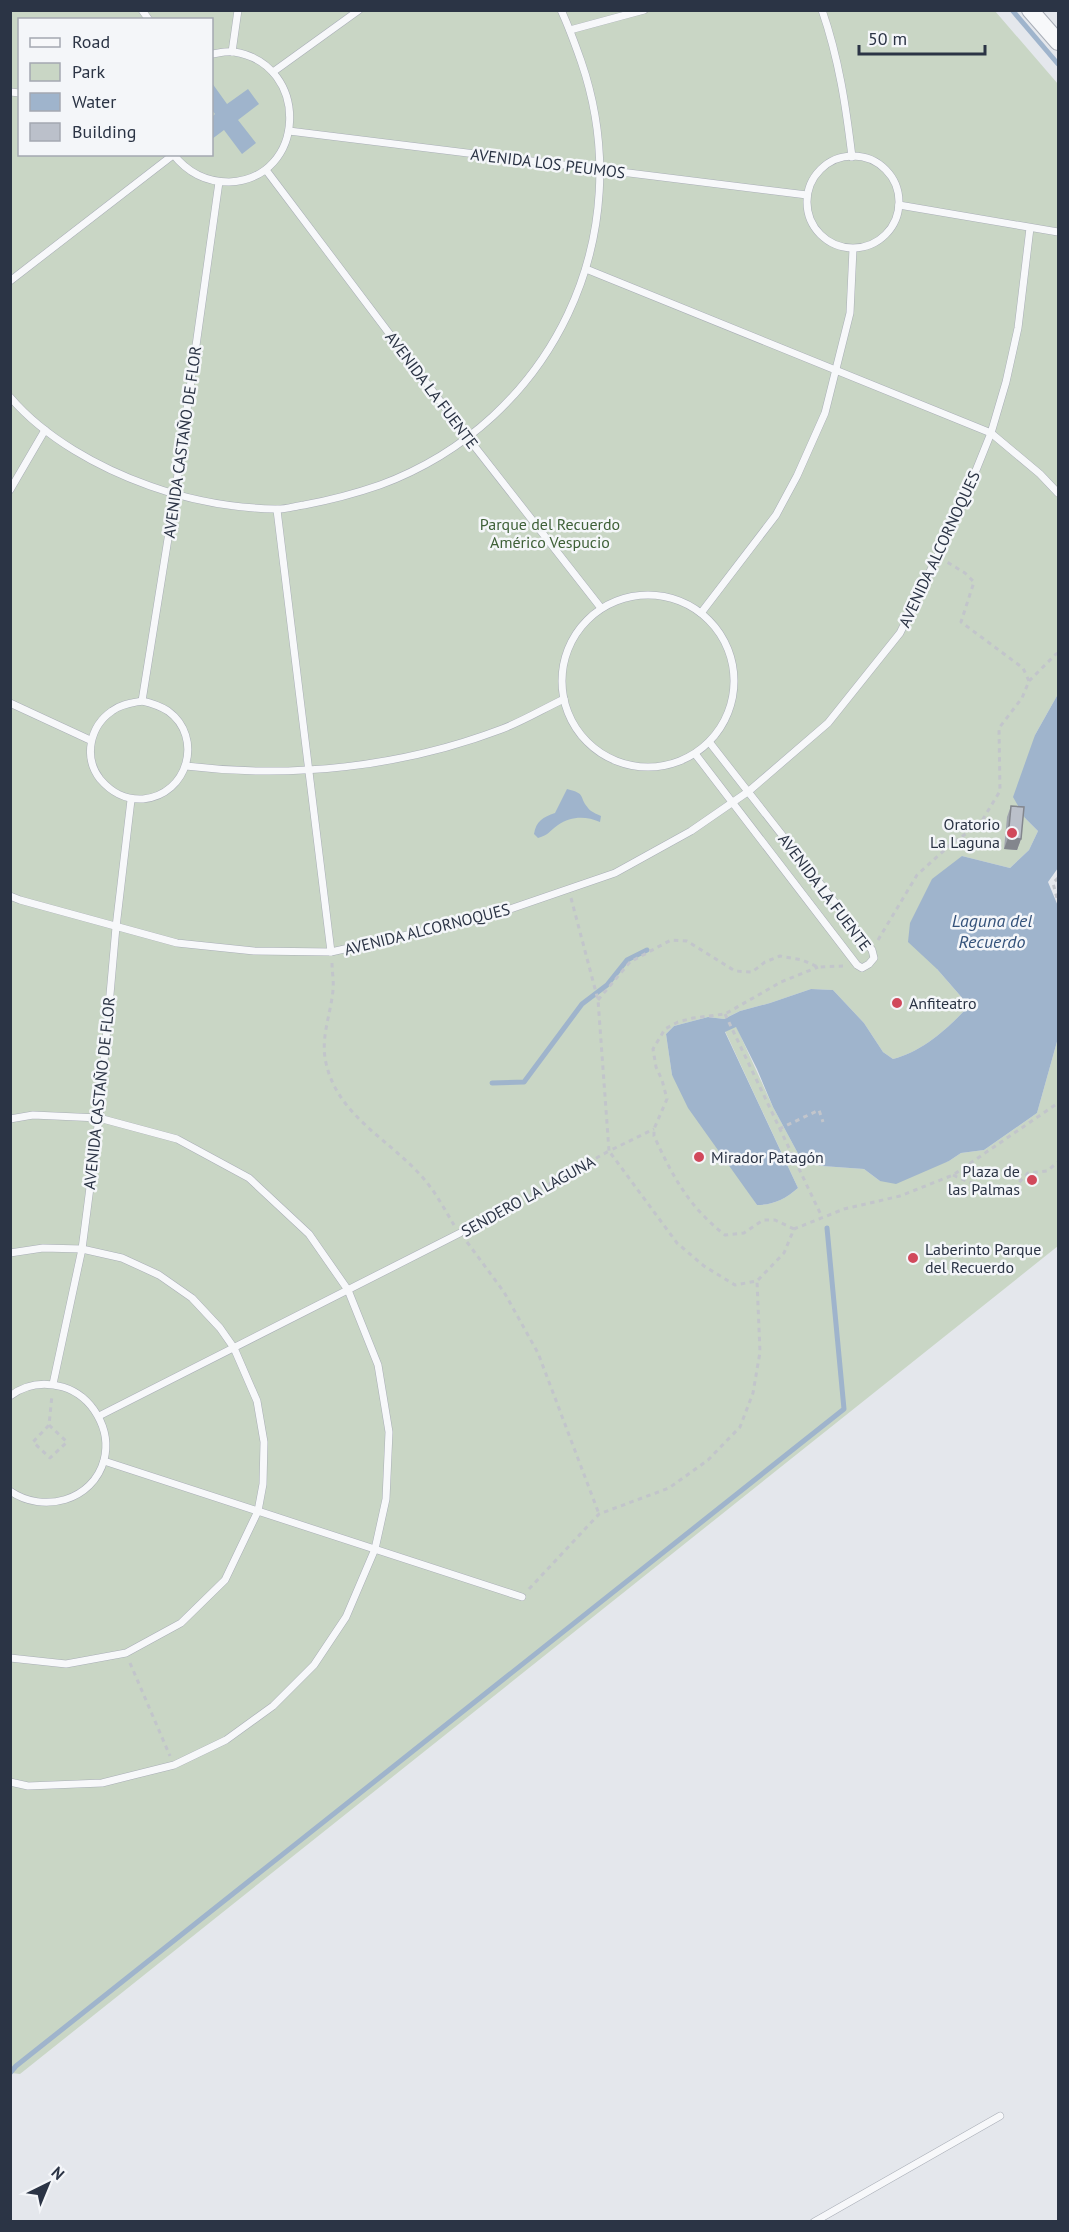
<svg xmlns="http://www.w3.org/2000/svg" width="1069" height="2232" font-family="'PT Sans',sans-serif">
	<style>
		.green { fill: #c9d6c5; fill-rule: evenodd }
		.water { fill: #9fb4cc }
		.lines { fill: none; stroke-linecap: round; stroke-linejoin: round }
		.stream { stroke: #9fb4cc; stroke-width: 5 }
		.service-casing { stroke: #a9aeb7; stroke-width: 8 }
		.tertiary-casing { stroke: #a9aeb7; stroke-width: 18 }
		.path { stroke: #c2c5cb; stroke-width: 3; stroke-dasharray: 4.5 4.5; stroke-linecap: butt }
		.service { stroke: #f7f8fa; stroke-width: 7 }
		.tertiary { stroke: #f7f8fa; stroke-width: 16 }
		.wall { fill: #a1a5ae }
		.shaded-wall { fill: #83868d }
		.building { fill: #bbc0ca; stroke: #83868d; stroke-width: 1.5 }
		.poi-dot { fill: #d1495b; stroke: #f4f6f9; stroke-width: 2 }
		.labels { text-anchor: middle; stroke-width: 5; stroke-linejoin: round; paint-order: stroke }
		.street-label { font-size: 16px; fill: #2b3445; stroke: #f4f6f9 }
		.park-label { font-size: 16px; fill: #3f6138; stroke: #f4f6f9 }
		.poi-label { font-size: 16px; fill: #2b3445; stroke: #f4f6f9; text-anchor: start }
		.water-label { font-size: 18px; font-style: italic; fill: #34527a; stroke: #f4f6f9 }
	</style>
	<rect width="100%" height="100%" fill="#e4e7ec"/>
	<path class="green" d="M11,11H995L1058,84V694L1035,735L1025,818L1038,831L1029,850L1010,868L962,856L937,969L964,1000L965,1010C945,1031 921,1052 893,1059L883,1052L864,1023L833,990L811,989L770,1003L740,1011L724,1019L708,1017L674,1026L666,1034L672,1075L757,1205C774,1205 785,1199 798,1188L725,1031L736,1026L773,1107L802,1161L822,1166L864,1169L880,1181L949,1161L961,1153L984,1150L1037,1113L1058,1038V1246L20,2074L11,2073ZM20,20H212V154H20Z"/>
	<g class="water">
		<path d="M212,83L227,104L248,89L259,104L238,120L256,143L242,154L224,130L212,139V117L215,114L212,110Z"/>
		<path d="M1058,694V868L1048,882L1058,906V1038L1037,1113L984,1150L961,1153L949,1161L896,1184L880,1181L864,1169L822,1166L802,1161L773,1107L757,1069L736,1027L725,1032L798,1188C785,1199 774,1205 757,1205L688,1108L672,1075L666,1034L674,1026L708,1017L724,1019L740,1011L770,1003L811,989L833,990L864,1023L883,1052L893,1059C921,1052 945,1031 965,1010L964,1000L937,969L908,942L910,923L932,879L962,856L1010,868L1029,850L1038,831L1025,818L1013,797L1035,735Z"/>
		<path d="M567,789C587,794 578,796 588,808C591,812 597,814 601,816L600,822C586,816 571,816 558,825C549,831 549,835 538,838L534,834C536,821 543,817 555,813Z"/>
	</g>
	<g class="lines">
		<g class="stream">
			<path d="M1012,10L1058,64"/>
			<path d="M492,1083L524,1082L582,1004L607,985L627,960L647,950"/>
			<path d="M10,2073L16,2066L844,1409L827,1228"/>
		</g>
		<defs>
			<g id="service">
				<path d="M142,10L149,20"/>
				<path d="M822,10C839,59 846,107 852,157"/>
				<path d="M570,30L644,10"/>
				<path d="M232,52L238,10"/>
				<path d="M273,72L359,10"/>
				<path d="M10,92L20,93"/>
				<path d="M289,131L807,195"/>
				<path d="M173,154C187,172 206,182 229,182C307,179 311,64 234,52C227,51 219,53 212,54"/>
				<circle cx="853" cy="202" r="46"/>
				<path d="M266,170L468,438L601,608"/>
				<path d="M899,205L1058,232"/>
				<path d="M586,269L991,433L1040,474L1058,493"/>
				<path d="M10,281L173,155"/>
				<path d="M10,397C45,438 99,468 150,486C189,500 233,508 275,509C284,510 295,506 304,505C331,500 354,494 380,485C553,421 641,235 581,61C575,44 569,27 561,10"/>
				<path d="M10,490L45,430"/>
				<path d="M277,510L331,952"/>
				<circle cx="648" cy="681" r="86"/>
				<path d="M701,613L776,515L797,476L825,413L850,313L853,249"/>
				<path d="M142,701L175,495L219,182"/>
				<path d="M142,701C151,703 160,706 168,711C204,737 188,795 143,799C125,800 112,793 100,779C83,757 90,726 112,711C121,704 132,703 142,701Z"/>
				<path d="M10,703L90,740"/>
				<path d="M696,755L857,965L862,968L869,964L874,958L872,950L710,743"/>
				<path d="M186,766C292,779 402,767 502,729C523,721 543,709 564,699"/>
				<path d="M10,896L20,900L177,943L254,951L331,952L484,918L615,873L691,831L749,791L828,723L900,633L960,510L991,433L1006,382L1018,328L1030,228"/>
				<path d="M10,1119L33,1115L99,1118L177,1139L249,1178L309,1234L348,1290L378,1365L389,1432L386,1499L375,1549L346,1617L314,1665L273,1706L226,1740L174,1765L102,1783L28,1786L10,1782"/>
				<path d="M10,1253L43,1248L82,1249L122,1258L159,1275L192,1298L220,1328L234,1348L257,1401L264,1442L263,1484L258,1511L225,1580L181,1623L126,1653L66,1664L10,1658"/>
				<path d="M53,1384L82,1249L99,1118L116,927L131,800"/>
				<path d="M10,1396C26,1384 45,1382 63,1387C92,1396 112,1429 104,1460C93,1501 43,1514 10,1491"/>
				<path d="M99,1416L460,1233"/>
				<path d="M104,1461L522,1597"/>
				<path d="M814,2222L1000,2116"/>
			</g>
			<path id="tertiary" d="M1030,10L1058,42"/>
		</defs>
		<use href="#service" class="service-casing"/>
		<use href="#tertiary" class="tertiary-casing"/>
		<g class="path">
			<path d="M1029,681L1056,654L1058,653"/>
			<path d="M1058,878L1053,883L1058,902"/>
			<path d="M571,898L598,1000L609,1151L654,1129"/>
			<path d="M878,940L917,875L951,844L980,824L1000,791L999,728L1022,698L1029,681L1023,668L961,622L974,582L965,573L947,562"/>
			<path d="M332,963C332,972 334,981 333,990C331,1014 320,1038 326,1063C338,1117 391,1140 424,1179C436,1193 445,1210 454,1225"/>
			<path d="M598,1000L630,962L671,940L687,941L735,971L752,972L765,962L780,956L802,960L818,967L843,966"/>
			<path d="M725,1014L822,1217"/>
			<path d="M779,1129L819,1110L823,1122"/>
			<path d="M953,1175C973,1185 990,1189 1012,1190L1028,1173L1047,1171L1058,1162"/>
			<path d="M470,1228L609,1151L677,1243L704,1266L735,1285L757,1281L784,1253L794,1229L844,1209L900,1196L953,1175L1058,1103"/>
			<path d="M794,1229L775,1220H763L744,1233L725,1235C689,1207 673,1177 654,1136V1129L667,1099L662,1080L656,1067L653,1049L665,1029L678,1022L693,1018L725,1014L781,982L818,967"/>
			<path d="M467,1242L504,1292L538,1353L599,1514"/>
			<path d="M49,1425L67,1442L50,1458L33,1442L49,1425L52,1395"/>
			<path d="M529,1589L599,1514L669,1488L708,1460L740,1427L753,1393L760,1352L757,1281"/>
			<path d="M130,1663L170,1756"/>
		</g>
		<use href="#service" class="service"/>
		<use href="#tertiary" class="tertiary"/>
	</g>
	<path class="wall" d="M1011,806L1021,839L1017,850L1004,849L1007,817Z"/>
	<path class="shaded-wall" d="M1008,838L1021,839L1017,850L1004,849Z"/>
	<path class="building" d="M1011,806L1024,807L1021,839L1008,838Z"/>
	<g class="poi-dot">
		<circle cx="1012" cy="833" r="6"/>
		<circle cx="897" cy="1003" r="6"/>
		<circle cx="699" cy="1157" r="6"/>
		<circle cx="1032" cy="1180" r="6"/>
		<circle cx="913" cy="1258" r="6"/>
	</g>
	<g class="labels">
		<g class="street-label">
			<text transform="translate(548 163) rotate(7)" y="6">AVENIDA LOS PEUMOS</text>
			<text transform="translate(432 390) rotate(53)" y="6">AVENIDA LA FUENTE</text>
			<text transform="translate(182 442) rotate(-82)" y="6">AVENIDA CASTAÑO DE FLOR</text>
			<text transform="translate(939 549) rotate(-65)" y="6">AVENIDA ALCORNOQUES</text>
			<text transform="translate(825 892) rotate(53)" y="6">AVENIDA LA FUENTE</text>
			<text transform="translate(427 929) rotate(-14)" y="6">AVENIDA ALCORNOQUES</text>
			<text transform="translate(99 1093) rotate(-84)" y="6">AVENIDA CASTAÑO DE FLOR</text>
			<text transform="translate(528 1196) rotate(-29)" y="6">SENDERO LA LAGUNA</text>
		</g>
		<g class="park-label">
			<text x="550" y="530">Parque del Recuerdo<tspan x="550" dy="18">Américo Vespucio</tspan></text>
		</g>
		<g class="poi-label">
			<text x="1000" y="830" text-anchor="end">Oratorio<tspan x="1000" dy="18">La Laguna</tspan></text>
			<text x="909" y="1009">Anfiteatro</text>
			<text x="711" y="1163">Mirador Patagón</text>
			<text x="1020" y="1177" text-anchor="end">Plaza de<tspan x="1020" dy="18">las Palmas</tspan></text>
			<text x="925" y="1255">Laberinto Parque<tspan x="925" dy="18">del Recuerdo</tspan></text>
		</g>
		<g class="water-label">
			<text x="992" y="927">Laguna del<tspan x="992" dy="21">Recuerdo</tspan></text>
		</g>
	</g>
	<rect width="1069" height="2232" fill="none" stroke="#2b3445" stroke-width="24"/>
	<rect x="18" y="18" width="195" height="138" fill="#f4f6f9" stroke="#a4a8b1" stroke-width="1.5"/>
	<rect x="30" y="38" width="30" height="9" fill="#f7f8fa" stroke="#a4a8b1" stroke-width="1.5"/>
	<text x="72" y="48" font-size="18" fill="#2b3445">Road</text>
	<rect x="30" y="63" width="30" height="18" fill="#c9d6c5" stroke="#a4a8b1" stroke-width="1.5"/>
	<text x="72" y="78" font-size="18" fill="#2b3445">Park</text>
	<rect x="30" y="93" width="30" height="18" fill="#9fb4cc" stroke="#a4a8b1" stroke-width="1.5"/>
	<text x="72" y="108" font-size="18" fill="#2b3445">Water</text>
	<rect x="30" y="123" width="30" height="18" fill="#bbc0ca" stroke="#a4a8b1" stroke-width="1.5"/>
	<text x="72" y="138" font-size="18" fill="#2b3445">Building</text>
	<g transform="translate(48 2184) rotate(43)" stroke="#f4f6f9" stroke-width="4.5" paint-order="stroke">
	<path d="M0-4.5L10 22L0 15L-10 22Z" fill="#2b3445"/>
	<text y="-9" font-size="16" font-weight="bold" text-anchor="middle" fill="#2b3445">N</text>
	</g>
	<path d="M859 45v9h126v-9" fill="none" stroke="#2b3445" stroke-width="3"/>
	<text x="868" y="45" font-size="18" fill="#2b3445" stroke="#f4f6f9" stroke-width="4.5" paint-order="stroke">50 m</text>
</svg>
